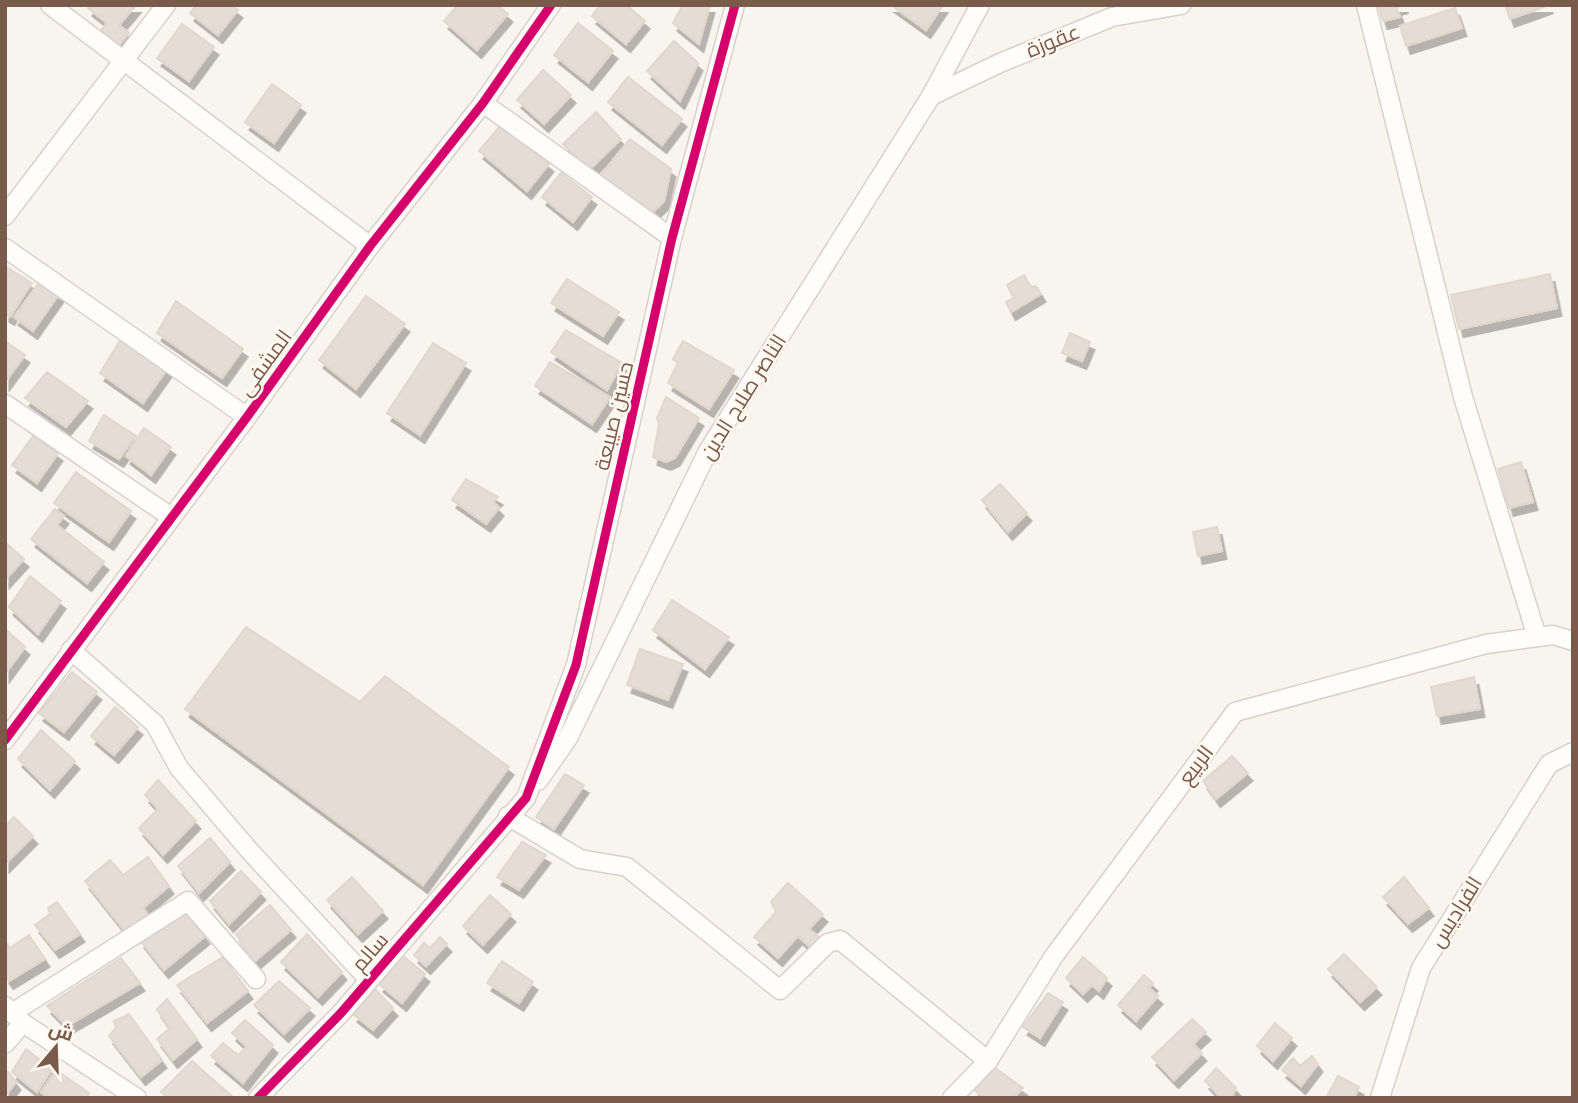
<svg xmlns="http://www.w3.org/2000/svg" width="1578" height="1103" font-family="Figtree,Cairo,sans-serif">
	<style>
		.building { fill: #e5dcd5; stroke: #e2d7cf; stroke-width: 2; filter: url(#shadow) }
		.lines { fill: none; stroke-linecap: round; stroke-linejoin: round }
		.minor-casing { stroke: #d8d1cb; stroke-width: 21 }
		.minor { stroke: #fefdfc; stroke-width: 18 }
		.cycleway-casing { stroke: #fff9f0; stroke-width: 13 }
		.cycleway { stroke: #d6006c; stroke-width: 9 }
		.labels { text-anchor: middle; stroke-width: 5; stroke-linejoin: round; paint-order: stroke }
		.street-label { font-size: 21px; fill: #795a4b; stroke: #fff9f0 }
	</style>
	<defs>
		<filter id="shadow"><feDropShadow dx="4.5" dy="8" stdDeviation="0" flood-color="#0004"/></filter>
	</defs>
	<rect width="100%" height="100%" fill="#f8f4ee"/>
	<g class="building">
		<path d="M90,5H136L119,25L129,33L119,45L101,30L107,23L88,8Z"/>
		<path d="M196,5H231L238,10L218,35L190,13Z"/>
		<path d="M458,5H497L508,14L477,50L444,21Z"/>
		<path d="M600,5H626L645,21L626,44L592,16Z"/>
		<path d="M683,5H710L699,44L673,23Z"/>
		<path d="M891,5H943L926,30Z"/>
		<path d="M1378,5H1404L1396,7L1400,17L1383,21Z"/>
		<path d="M1505,5H1549L1510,19Z"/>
		<path d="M1455,8L1462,28L1406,46L1400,26Z"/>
		<path d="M578,23L613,51L588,82L554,55Z"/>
		<path d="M182,24L214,47L189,81L157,58Z"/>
		<path d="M674,41L698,63L680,101L647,71Z"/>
		<path d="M543,70L571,95L544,124L517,100Z"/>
		<path d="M628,77L682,119L662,145L608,102Z"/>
		<path d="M272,84L301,105L274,143L245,122Z"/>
		<path d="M596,112L621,139L589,170L563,144Z"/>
		<path d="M501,125L549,164L527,191L479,151Z"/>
		<path d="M630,139L671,169L664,201L652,213L600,176Z"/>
		<path d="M561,173L592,197L573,222L542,197Z"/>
		<path d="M5,266L32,283L10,317L5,314Z"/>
		<path d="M1550,274L1557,308L1459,329L1451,295Z"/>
		<path d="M1024,275L1031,287L1036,286L1041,294L1011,312L1006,302L1014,298L1007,285Z"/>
		<path d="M567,279L619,312L603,336L551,303Z"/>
		<path d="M38,284L59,294L33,331L14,317Z"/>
		<path d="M366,296L405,324L356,389L319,360Z"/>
		<path d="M176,301L243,349L222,378L157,333Z"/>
		<path d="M566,330L622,363L607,390L551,352Z"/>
		<path d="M1070,333L1090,342L1082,361L1062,353Z"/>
		<path d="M121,339L167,369L143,403L100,373Z"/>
		<path d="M5,341L25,355L5,382Z"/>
		<path d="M683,341L734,370L709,409L668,383L678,363L673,359Z"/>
		<path d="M433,343L466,363L420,435L387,413Z"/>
		<path d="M550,362L610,397L592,424L535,386Z"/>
		<path d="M47,372L88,401L66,427L25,398Z"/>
		<path d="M666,397L699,418L675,458L666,462L653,457L659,424L657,418Z"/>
		<path d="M104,415L136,436L119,459L89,441Z"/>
		<path d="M144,428L171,447L151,475L126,456Z"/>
		<path d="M33,436L58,453L37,483L12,465Z"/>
		<path d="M1521,462L1533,502L1509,508L1498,469Z"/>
		<path d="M76,472L131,511L109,542L54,503Z"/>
		<path d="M466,479L498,497L493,502L499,508L486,524L452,500Z"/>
		<path d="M1000,484L1027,513L1008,532L982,500Z"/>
		<path d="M55,509L64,516L57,525L104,562L87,583L31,539Z"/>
		<path d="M1217,527L1222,551L1198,556L1193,532Z"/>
		<path d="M5,542L24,559L5,580Z"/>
		<path d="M30,576L61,601L38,634L9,607Z"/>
		<path d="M672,600L729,637L705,669L653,630Z"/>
		<path d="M246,627L360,702L385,676L509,767L423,885L185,709Z"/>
		<path d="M5,629L25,647L5,674Z"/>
		<path d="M640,649L683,664L668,700L627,685Z"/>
		<path d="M72,672L97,692L64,732L39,713Z"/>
		<path d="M1474,677L1480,709L1437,716L1431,687Z"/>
		<path d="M115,707L138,727L114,755L91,736Z"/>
		<path d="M41,730L75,761L50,790L18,759Z"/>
		<path d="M1232,756L1248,773L1216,799L1203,781Z"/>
		<path d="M565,774L584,785L554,829L536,817Z"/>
		<path d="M158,780L196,821L163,855L139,828L158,809L145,795Z"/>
		<path d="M14,817L33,836L5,864V827Z"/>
		<path d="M210,838L230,862L199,893L178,866Z"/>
		<path d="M522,842L546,855L519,890L497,877Z"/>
		<path d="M148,857L169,886L143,908L149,916L128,935L85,881L110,860L123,875Z"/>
		<path d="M241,871L261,892L229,924L210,901Z"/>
		<path d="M352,877L383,911L358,934L327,900Z"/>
		<path d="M1404,877L1429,908L1408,924L1383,897Z"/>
		<path d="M788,883L823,914L809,929L820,938L811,948L798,936L778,958L754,937L776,912L771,902Z"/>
		<path d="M490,895L511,914L483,945L463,926Z"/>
		<path d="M57,902L80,934L55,950L35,925L50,914L48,908Z"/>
		<path d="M270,905L291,930L254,962L236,934Z"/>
		<path d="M183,909L205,936L164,970L140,940Z"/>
		<path d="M307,934L342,972L318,997L281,962Z"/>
		<path d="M29,935L45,959L9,981L5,976V942L10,948Z"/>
		<path d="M440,937L447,944L426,966L414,955L424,943L430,948Z"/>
		<path d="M1344,954L1377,987L1360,1002L1328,969Z"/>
		<path d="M403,956L425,974L402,1003L379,984Z"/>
		<path d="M223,957L248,991L207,1023L177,985Z"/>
		<path d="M1083,957L1107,978L1099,991L1092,985L1083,994L1066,978Z"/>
		<path d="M121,958L140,983L67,1026L47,1006Z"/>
		<path d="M502,961L533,982L519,1003L487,983Z"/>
		<path d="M1144,975L1153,983L1149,988L1158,996L1136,1021L1118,1005Z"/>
		<path d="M279,981L310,1008L284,1034L254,1005Z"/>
		<path d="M375,989L393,1008L373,1030L353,1014Z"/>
		<path d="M1048,993L1063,1002L1040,1038L1023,1027Z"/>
		<path d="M167,999L197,1039L173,1060L157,1039L170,1028L157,1009Z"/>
		<path d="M129,1014L162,1060L141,1077L109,1036L116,1028L114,1021Z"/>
		<path d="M1192,1019L1206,1032L1193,1044L1202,1053L1174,1080L1152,1057Z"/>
		<path d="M245,1020L273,1045L243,1083L211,1056L223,1043L238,1055L247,1047L232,1033Z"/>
		<path d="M1275,1023L1292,1038L1273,1061L1257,1046Z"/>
		<path d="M26,1049L52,1069L37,1092L12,1072Z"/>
		<path d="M1312,1056L1318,1064L1301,1086L1282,1070L1293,1058L1300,1066Z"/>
		<path d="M192,1061L234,1098H168L161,1092Z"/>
		<path d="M995,1068L1023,1088L1013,1098H984L973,1089Z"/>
		<path d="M1216,1068L1236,1088L1232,1098H1221L1205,1081Z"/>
		<path d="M56,1070L89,1093L86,1098H48L41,1092Z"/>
		<path d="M8,1072L16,1082L5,1096V1075Z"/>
		<path d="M1338,1076L1359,1087L1354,1098H1326Z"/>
	</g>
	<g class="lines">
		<defs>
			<g id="minor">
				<path d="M50,5L370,246"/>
				<path d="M1366,5L1463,397L1537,637"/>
				<path d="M931,96L1000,63L1112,17L1181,5"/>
				<path d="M483,103L672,238"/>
				<path d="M5,216L166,5"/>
				<path d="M5,248L247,417"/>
				<path d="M5,404L171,517"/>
				<path d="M71,650L155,724L179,768L248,849L369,980"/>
				<path d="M5,740L247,417L370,246L483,103L551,5"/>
				<path d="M538,781L568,738L708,451L931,96L980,5"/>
				<path d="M508,816L580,859L627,867L780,990L828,943L840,940L988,1061"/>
				<path d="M5,1006L23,1023L137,1098"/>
				<path d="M12,1013L188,901L256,979"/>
				<path d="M5,1044L23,1023"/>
				<path d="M258,1098L341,1013L526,798L576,665L672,238L735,5"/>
				<path d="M952,1098L988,1061L1054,956L1235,712L1486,644L1553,635L1573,641"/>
				<path d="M1380,1098L1421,968L1549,764L1573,752"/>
			</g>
		</defs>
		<use href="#minor" class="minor-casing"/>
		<use href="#minor" class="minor"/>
		<defs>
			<g id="cycleway">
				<path d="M5,740L247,417L370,246L483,103L551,5"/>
				<path d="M258,1098L341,1013L526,798L576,665L672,238L735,5"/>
			</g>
		</defs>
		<use href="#cycleway" class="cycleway-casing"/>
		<use href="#cycleway" class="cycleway"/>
	</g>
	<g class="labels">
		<g class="street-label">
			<text transform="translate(1053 41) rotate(-22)" y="7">عقوزة</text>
			<text transform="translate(265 363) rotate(-54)" y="7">المشفى</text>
			<text transform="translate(743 397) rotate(-58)" y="7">الناصر صلاح الدين</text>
			<text transform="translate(614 416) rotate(-77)" y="7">حسين صيبعة</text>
			<text transform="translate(1196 765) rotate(-53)" y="7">الربيع</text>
			<text transform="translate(1456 912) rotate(-58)" y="7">الفراديس</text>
			<text transform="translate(370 952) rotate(-49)" y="7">سالم</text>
		</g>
	</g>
	<rect width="1578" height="1103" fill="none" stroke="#795a4b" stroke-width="14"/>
	<g transform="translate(56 1047) rotate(19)" stroke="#fff9f0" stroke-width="5" paint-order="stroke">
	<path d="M0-5L12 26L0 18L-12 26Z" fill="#795a4b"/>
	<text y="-10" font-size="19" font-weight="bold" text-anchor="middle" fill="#795a4b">ش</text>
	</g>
</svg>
